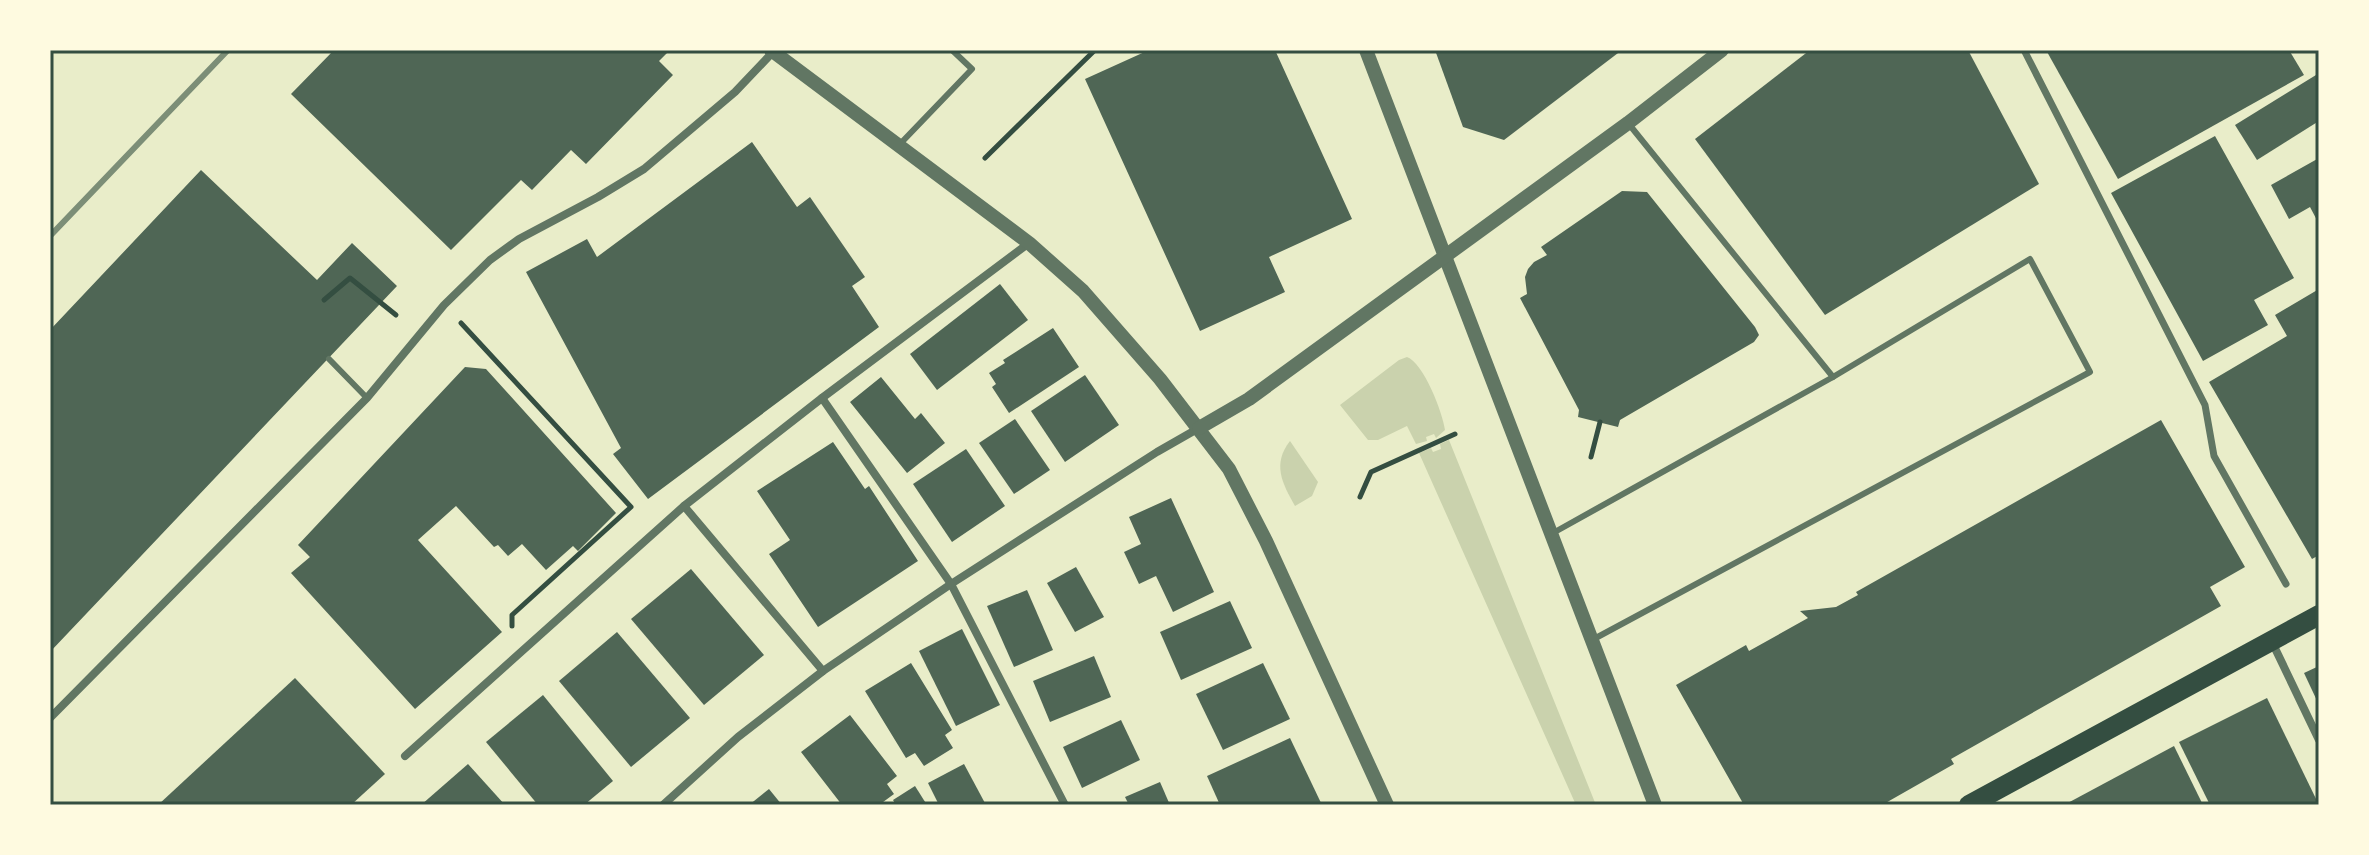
<svg xmlns="http://www.w3.org/2000/svg" width="2369" height="855" font-family="'Fira Sans',sans-serif">
	<style>
		.green { fill: #cad2ad }
		.building { fill: #4f6655 }
		.lines { fill: none; stroke-linecap: round; stroke-linejoin: round }
		.path { stroke: #344e41; stroke-width: 5 }
		.service { stroke: #617663; stroke-width: 6 }
		.pedestrian { stroke: #617663; stroke-width: 7 }
		.minor { stroke: #617663; stroke-width: 8 }
		.tertiary { stroke: #617663; stroke-width: 14 }
		.primary { stroke: #344e41; stroke-width: 20 }
		.rail { stroke: #7c8e77; stroke-width: 6 }
		.neatline { fill: none; stroke: #344e41; stroke-width: 3 }
	</style>
	<rect width="100%" height="100%" fill="#e9edc9"/>
	<g class="green">
		<path d="M1407,357C1423,362 1443,413 1445,430L1436,438L1434,434L1426,437L1427,441L1416,444L1407,426L1378,440H1368L1340,405L1399,360Z"/>
		<path d="M1449,440L1596,805H1576L1419,453L1431,448L1433,452L1441,449L1440,444Z"/>
		<path d="M1290,441L1318,482L1312,496L1295,506C1282,483 1272,464 1290,441Z"/>
	</g>
	<g class="building">
		<path d="M334,50H670L659,61L673,75L586,164L571,150L532,190L521,180L451,250L291,94Z"/>
		<path d="M1149,50H1275L1352,219L1269,257L1285,292L1200,331L1085,79Z"/>
		<path d="M1435,50H1622L1504,140L1463,127Z"/>
		<path d="M1810,50H1968L2039,184L1825,315L1695,139Z"/>
		<path d="M2046,50H2289L2304,75L2118,179Z"/>
		<path d="M2316,75L2319,79V121L2257,160L2235,125Z"/>
		<path d="M2215,136L2294,278L2254,300L2268,325L2203,361L2111,193Z"/>
		<path d="M752,142L797,207L810,197L865,277L852,286L879,327L648,499L613,454L621,448L526,272L587,239L597,257Z"/>
		<path d="M2319,158V224L2310,207L2289,219L2271,185Z"/>
		<path d="M201,170L317,280L352,243L397,286L50,652V330Z"/>
		<path d="M1622,191L1647,192L1755,327L1759,335L1754,342L1620,420L1618,427L1578,417L1579,410L1520,298L1527,294L1525,277L1528,269L1534,262L1547,255L1541,247Z"/>
		<path d="M1000,284L1028,320L937,390L910,354Z"/>
		<path d="M2319,289V555L2312,559L2209,382L2287,336L2275,315Z"/>
		<path d="M1053,328L1079,367L1009,413L992,387L996,384L989,373L1005,363L1003,360Z"/>
		<path d="M465,367L486,369L616,513L578,551L573,546L546,570L522,544L508,556L498,545L494,547L456,506L418,540L502,632L415,709L291,573L310,557L298,545Z"/>
		<path d="M1085,375L1119,425L1065,462L1031,411Z"/>
		<path d="M881,377L915,419L921,413L945,443L907,473L850,402Z"/>
		<path d="M1015,419L1050,470L1014,494L979,443Z"/>
		<path d="M2161,420L2245,567L2210,587L2221,606L1951,759L1954,764L1882,805H1744L1676,685L1746,645L1749,651L1808,618L1800,611L1836,607L1858,595L1856,592Z"/>
		<path d="M833,442L865,489L869,486L918,561L818,627L769,554L790,540L757,491Z"/>
		<path d="M966,449L1005,506L952,542L913,484Z"/>
		<path d="M1171,498L1214,592L1173,612L1156,576L1139,584L1124,552L1141,544L1129,517Z"/>
		<path d="M1076,567L1104,617L1075,632L1047,583Z"/>
		<path d="M691,569L764,655L704,705L631,619Z"/>
		<path d="M1027,590L1053,650L1014,667L987,606Z"/>
		<path d="M1230,601L1252,648L1181,680L1160,632Z"/>
		<path d="M962,629L1000,705L956,726L919,651Z"/>
		<path d="M617,632L690,718L631,767L559,681Z"/>
		<path d="M1094,656L1111,697L1050,722L1033,681Z"/>
		<path d="M911,663L952,730L945,735L953,748L924,766L915,753L906,758L865,691Z"/>
		<path d="M1263,663L1290,719L1223,750L1196,694Z"/>
		<path d="M2319,666V705L2304,673Z"/>
		<path d="M295,678L385,774L351,805H158Z"/>
		<path d="M543,695L613,781L584,805H538L486,742Z"/>
		<path d="M2267,698L2319,805H2210L2179,742Z"/>
		<path d="M850,715L897,776L887,784L894,794L879,805H842L801,752Z"/>
		<path d="M1121,720L1140,760L1082,788L1063,747Z"/>
		<path d="M1290,738L1322,805H1220L1207,776Z"/>
		<path d="M2174,746L2203,805H2064Z"/>
		<path d="M468,764L505,805H421Z"/>
		<path d="M964,764L986,805H939L928,783Z"/>
		<path d="M1160,782L1170,805H1129L1125,797Z"/>
		<path d="M915,786L927,805H896L893,800Z"/>
		<path d="M769,789L782,805H749Z"/>
	</g>
	<g class="lines">
		<g class="path">
			<path d="M985,158L1095,50"/>
			<path d="M324,300L350,278L396,315"/>
			<path d="M461,323L631,507L512,615V626"/>
			<path d="M1591,457L1600,422"/>
			<path d="M1360,497L1371,472L1455,434"/>
		</g>
		<g class="service">
			<path d="M1628,123L1833,377"/>
			<path d="M900,144L972,69L952,50"/>
			<path d="M329,359L367,398"/>
			<path d="M1553,533L1833,377L2030,259L2090,372L1592,640"/>
		</g>
		<path class="pedestrian" d="M2024,50L2205,405L2214,456L2286,584"/>
		<g class="minor">
			<path d="M822,398L951,584L1065,805"/>
			<path d="M684,506L823,671"/>
			<path d="M2272,642L2319,740"/>
			<path d="M50,718L367,398L444,305L490,260L519,239L598,197L644,169L735,92L773,52"/>
			<path d="M405,756L684,506L822,398L1029,243"/>
			<path d="M663,805L738,737L823,671L951,584L1157,452L1199,428"/>
		</g>
		<g class="tertiary">
			<path d="M771,50L1029,243L1083,291L1160,379L1229,469L1266,541L1387,805"/>
			<path d="M1366,50L1655,805"/>
			<path d="M1199,428L1249,399L1628,123L1722,50"/>
		</g>
		<path class="primary" d="M1969,805L2319,615"/>
		<path class="rail" d="M50,236L228,50"/>
	</g>
	<rect width="2369" height="855" fill="none" stroke="#fefae0" stroke-width="104"/>
	<rect x="52" y="52" width="2265" height="751" class="neatline"/>
</svg>
